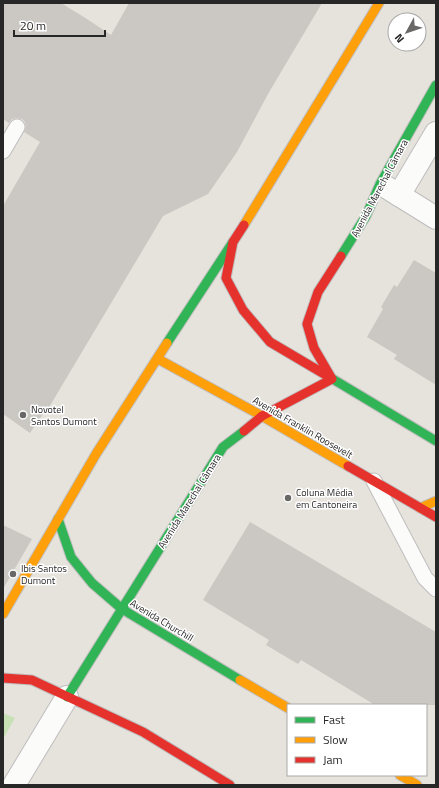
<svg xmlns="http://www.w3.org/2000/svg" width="439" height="788" font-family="'Titillium Web',sans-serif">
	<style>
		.green { fill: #c7e1b4 }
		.building { fill: #cbc8c3 }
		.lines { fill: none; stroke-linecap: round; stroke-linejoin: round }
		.lane-casing { stroke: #bfbebe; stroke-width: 17 }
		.street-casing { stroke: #bfbebe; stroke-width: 24 }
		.fast-casing { stroke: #bfbebe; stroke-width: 11 }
		.slow-casing { stroke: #bfbebe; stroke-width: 11 }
		.jam-casing { stroke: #bfbebe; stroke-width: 11 }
		.lane { stroke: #fbfbfa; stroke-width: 15 }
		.street { stroke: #fbfbfa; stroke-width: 22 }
		.fast { stroke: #30b455; stroke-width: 9 }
		.slow { stroke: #ff9f0a; stroke-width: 9 }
		.jam { stroke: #e5322d; stroke-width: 9 }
		.poi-dot { fill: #6a6866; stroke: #fff; stroke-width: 1.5 }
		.labels { text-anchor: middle; stroke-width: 3; stroke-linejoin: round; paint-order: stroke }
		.street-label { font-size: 10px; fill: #272727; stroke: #fff }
		.poi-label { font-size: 10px; fill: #272727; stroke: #fff; text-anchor: start }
	</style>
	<rect width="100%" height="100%" fill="#e6e2dc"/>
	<path class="green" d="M3,713L15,718L3,739Z"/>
	<g class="building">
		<path d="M3,3H61L87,19L111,35L129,3H322L268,94L237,152L208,194L163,216L48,409L47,408L30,433L3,414V206L40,142L24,132L26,127L25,122L22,119L17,118L12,119L9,123L3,119Z"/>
		<path d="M414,260L436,273V385L394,359L397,355L367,337L383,309L381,307L394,285L397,287Z"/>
		<path d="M250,522L436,632V705H375L301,660L298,664L266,645L269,640L203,600Z"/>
		<path d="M3,525L32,539L3,589Z"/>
	</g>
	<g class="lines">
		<defs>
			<g id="lane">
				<path d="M3,151L17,127"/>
				<path d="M374,481L425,578L436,589"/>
			</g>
			<g id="street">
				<path d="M386,187L436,218"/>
				<path d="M399,195L436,133"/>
				<path d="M14,785L67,697"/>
			</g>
			<g id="fast">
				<path d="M341,256L366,216L380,184L436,85"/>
				<path d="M167,343L233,242"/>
				<path d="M331,378L436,441"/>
				<path d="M58,519L71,557L92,583L122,609L240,680"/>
				<path d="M67,697L223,447L244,431"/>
			</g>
			<g id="slow">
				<path d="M244,225L379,3"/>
				<path d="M158,359L262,416L348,466"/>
				<path d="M420,508L436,501"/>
				<path d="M3,614L96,454L167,343"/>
				<path d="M240,680L288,708"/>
				<path d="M400,775L417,785"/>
			</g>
			<g id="jam">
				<path d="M244,225L233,242L226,278L243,310L270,342L331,378"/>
				<path d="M244,431L262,416L332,379L314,348L307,324L318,292L341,256"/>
				<path d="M348,466L436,517"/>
				<path d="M3,678L32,680L143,732L230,785"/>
			</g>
		</defs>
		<use href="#lane" class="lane-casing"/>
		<use href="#street" class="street-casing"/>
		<use href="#fast" class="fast-casing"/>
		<use href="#slow" class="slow-casing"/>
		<use href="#jam" class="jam-casing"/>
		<use href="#lane" class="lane"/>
		<use href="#street" class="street"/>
		<use href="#fast" class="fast"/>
		<use href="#slow" class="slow"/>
		<use href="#jam" class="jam"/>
	</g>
	<g class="poi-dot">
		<circle cx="23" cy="415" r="4"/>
		<circle cx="288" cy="498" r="4"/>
		<circle cx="13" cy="574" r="4"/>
	</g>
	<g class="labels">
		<g class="street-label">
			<text transform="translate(379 188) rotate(-62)" y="4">Avenida Marechal Câmara</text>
			<text transform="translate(303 427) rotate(30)" y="4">Avenida Franklin Roosevelt</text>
			<text transform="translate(189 501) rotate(-58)" y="4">Avenida Marechal Câmara</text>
			<text transform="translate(162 620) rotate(31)" y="4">Avenida Churchill</text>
		</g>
		<g class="poi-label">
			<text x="31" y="413">Novotel<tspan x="31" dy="12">Santos Dumont</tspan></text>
			<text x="296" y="496">Coluna Média<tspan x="296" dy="12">em Cantoneira</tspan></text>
			<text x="21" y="572">Ibis Santos<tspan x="21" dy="12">Dumont</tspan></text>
		</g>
	</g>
	<rect width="439" height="788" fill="none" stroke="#272727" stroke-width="8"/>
	<rect x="287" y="704" width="140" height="72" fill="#ffffff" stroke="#a9a9a9"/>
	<rect x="295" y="717" width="20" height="6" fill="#30b455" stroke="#a9a9a9"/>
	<text x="323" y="724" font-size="12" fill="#272727">Fast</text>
	<rect x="295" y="737" width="20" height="6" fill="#ff9f0a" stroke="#a9a9a9"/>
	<text x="323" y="744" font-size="12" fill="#272727">Slow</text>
	<rect x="295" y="757" width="20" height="6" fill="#e5322d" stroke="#a9a9a9"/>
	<text x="323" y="764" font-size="12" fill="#272727">Jam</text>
	<g transform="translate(407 32) rotate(230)"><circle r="19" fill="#ffffff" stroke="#a9a9a9"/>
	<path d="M0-3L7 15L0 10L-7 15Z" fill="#6a6866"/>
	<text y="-6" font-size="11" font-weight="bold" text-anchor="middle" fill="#272727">N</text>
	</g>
	<path d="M14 30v6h91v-6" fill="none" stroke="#272727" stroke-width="2"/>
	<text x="20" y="30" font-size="12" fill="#272727" stroke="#ffffff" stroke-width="3" paint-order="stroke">20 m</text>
</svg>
